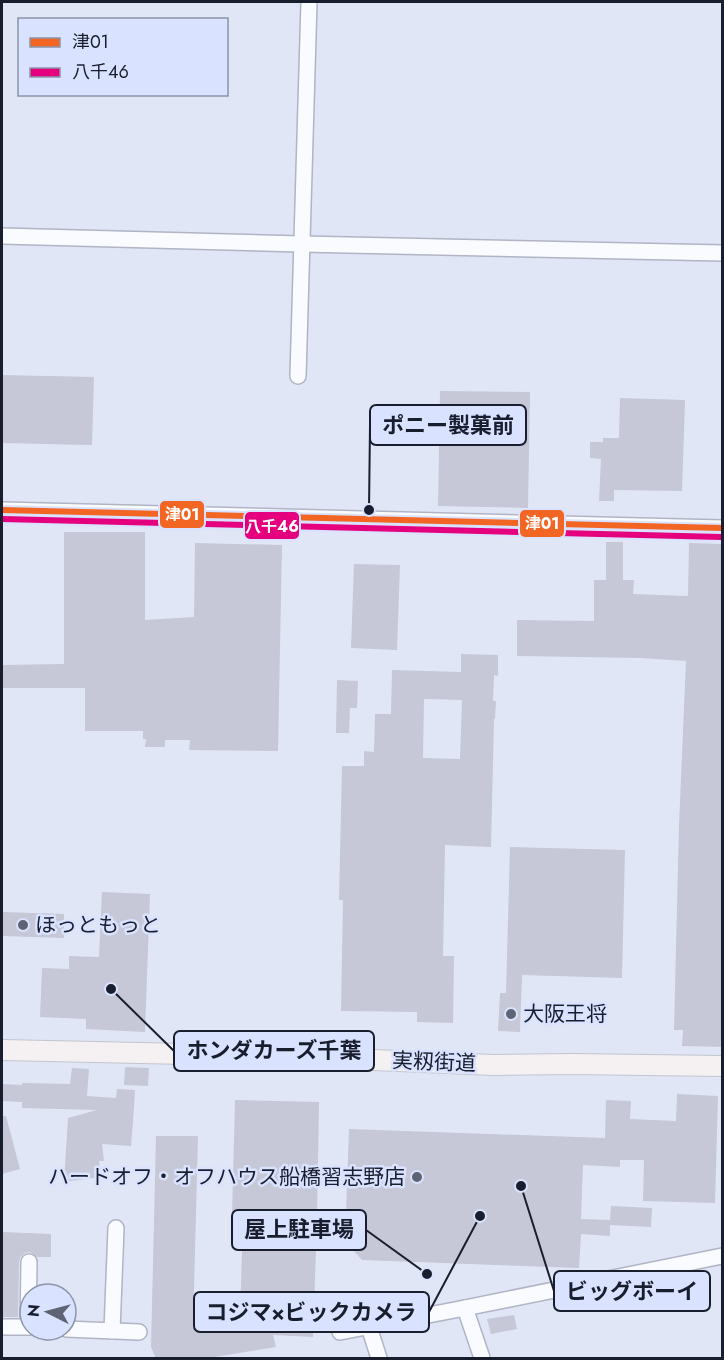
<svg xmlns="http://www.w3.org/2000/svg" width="724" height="1360" font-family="Jost,'Noto Sans JP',sans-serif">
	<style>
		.building { fill: #c6c7d7; fill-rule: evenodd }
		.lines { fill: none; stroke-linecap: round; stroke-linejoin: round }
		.minor-casing { stroke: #b0b4c4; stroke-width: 18 }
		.major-casing { stroke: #c2c5ce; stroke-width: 22 }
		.minor { stroke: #fafbfe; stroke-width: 15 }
		.major { stroke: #f5f1f3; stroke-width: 20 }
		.bus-1-casing { stroke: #d9e2fe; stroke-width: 10 }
		.bus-2-casing { stroke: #d9e2fe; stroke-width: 10 }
		.bus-1 { stroke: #f26522; stroke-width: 6 }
		.bus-2 { stroke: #e5007d; stroke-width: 6 }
		.poi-dot { fill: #5f6475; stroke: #d9e2fe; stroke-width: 2 }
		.labels { text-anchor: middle; stroke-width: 5; stroke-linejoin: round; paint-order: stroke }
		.poi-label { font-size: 21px; fill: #191e2f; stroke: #d9e2fe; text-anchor: start }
		.street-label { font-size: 21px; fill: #191e2f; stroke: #d9e2fe }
		.leader { fill: none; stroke: #191e2f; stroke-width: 2 }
		.callout-dot { fill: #191e2f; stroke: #d9e2fe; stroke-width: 2 }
		.callout { fill: #d9e2fe; stroke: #191e2f; stroke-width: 2 }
		.callout-label { font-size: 22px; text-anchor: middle; font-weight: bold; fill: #191e2f }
		.line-badge { stroke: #d9e2fe; stroke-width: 2 }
		.badge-label { font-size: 16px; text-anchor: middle; font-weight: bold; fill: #fff }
	</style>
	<rect width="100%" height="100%" fill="#e1e6f6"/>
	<g class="building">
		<path d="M2,375L94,377L92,445L2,443Z"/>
		<path d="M440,391L530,392L528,508L438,506Z"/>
		<path d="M620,398L685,400L682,491L614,490V501H599L601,459L590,458V442H603V438H619Z"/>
		<path d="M64,532H145V620L194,617L195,543L282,545L278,751L189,750L190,740H165V747H145L146,739H143V731H85V688H2V665L64,664Z"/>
		<path d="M606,542H623V580H634L633,594L688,596L689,543L723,544V1047L682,1046L683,1030H674L679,825L686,661L641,658L517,656V620L594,621V580H606Z"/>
		<path d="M354,564L400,565L397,650L351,648Z"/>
		<path d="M461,654L498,655V676L494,675L493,701H496L495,719H494L491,847L445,845L443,956H454L453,1023L417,1022V1012L341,1011L343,900H339L342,766H364V751L374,752L375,714H391L392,670L461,672ZM424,699L462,700L460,759L423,758Z"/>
		<path d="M337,680L358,681L357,708H350L349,733H336Z"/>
		<path d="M510,847L625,850L622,978L522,975L520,1032L498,1031L500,993H506Z"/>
		<path d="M102,892L150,894L145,1032L86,1029V1019L40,1017L42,968L69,969V956L99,957Z"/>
		<path d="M2,912L64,914V938L2,936Z"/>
		<path d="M125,1067L149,1068L148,1086L124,1085Z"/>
		<path d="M72,1068L89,1069L87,1096L116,1098L117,1089L135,1090L133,1122L131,1146L102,1144L104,1161H99L101,1177L64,1182L68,1118L97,1110L22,1108V1102L2,1101V1084L22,1085V1083L70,1084Z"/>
		<path d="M677,1094L718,1096L715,1203L643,1201L644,1160H620V1167L583,1165L581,1219L610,1220L611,1206L652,1208L651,1227L610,1225V1236L581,1234L579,1268L362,1260L345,1241L349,1129L605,1138L606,1100L631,1101L630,1119L676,1121Z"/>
		<path d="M235,1100L319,1102L317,1219L313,1337L273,1335L276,1347L202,1359H156L151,1347L156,1136H198L193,1328L240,1319L243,1218L232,1217Z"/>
		<path d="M2,1116H6L20,1169L2,1174Z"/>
		<path d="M2,1232L51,1234V1257H37L30,1252L25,1253L21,1256L19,1262L18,1317H2Z"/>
		<path d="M514,1315L517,1329L491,1334L487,1319Z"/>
	</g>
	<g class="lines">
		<defs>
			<g id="minor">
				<path d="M2,236L301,244L722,253"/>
				<path d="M298,376L309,2"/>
				<path d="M2,510L722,528"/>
				<path d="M2,1327H30"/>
				<path d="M28,1327L29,1262"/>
				<path d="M369,1327L379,1358"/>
				<path d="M66,1329L139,1332"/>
				<path d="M112,1331L116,1228"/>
				<path d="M340,1332L465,1308"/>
				<path d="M482,1358L465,1308L722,1256"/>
			</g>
			<path id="major" d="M2,1050L278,1056L494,1065L572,1064L722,1066"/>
		</defs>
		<use href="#minor" class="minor-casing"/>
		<use href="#major" class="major-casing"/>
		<use href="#minor" class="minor"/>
		<use href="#major" class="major"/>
		<defs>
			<path id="bus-1" d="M2,510L722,528"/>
			<path id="bus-2" d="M2,519L722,537"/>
		</defs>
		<use href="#bus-1" class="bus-1-casing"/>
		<use href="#bus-2" class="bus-2-casing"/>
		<use href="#bus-1" class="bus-1"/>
		<use href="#bus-2" class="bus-2"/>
	</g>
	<g class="poi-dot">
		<circle cx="23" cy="925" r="6"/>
		<circle cx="511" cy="1014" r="6"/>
		<circle cx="417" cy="1177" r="6"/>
	</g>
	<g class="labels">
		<g class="poi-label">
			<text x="35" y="932">ほっともっと</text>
			<text x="523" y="1021">大阪王将</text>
			<text x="405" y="1184" text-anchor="end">ハードオフ・オフハウス船橋習志野店</text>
		</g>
		<g class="street-label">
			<text transform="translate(434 1062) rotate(2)" y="7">実籾街道</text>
		</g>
	</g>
	<path class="leader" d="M369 510L370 425M111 989L174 1051M427 1274L366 1230M521 1186L554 1291M480 1216L429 1312"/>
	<g class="callout-dot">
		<circle cx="369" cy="510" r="6"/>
		<circle cx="111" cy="989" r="6"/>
		<circle cx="427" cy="1274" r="6"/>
		<circle cx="521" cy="1186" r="6"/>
		<circle cx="480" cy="1216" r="6"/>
	</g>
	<g class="callout">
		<rect x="370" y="405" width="156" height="40" rx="6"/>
		<rect x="174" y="1031" width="200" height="40" rx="6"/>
		<rect x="232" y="1210" width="134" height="40" rx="6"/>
		<rect x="554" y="1271" width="156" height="40" rx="6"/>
		<rect x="194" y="1292" width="235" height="40" rx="6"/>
	</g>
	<g class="callout-label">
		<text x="448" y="433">ポニー製菓前</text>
		<text x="274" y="1058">ホンダカーズ千葉</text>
		<text x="299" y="1237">屋上駐車場</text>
		<text x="632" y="1299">ビッグボーイ</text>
		<text x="311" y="1320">コジマ×ビックカメラ</text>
	</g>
	<g class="line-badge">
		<rect x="159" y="500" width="46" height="29" rx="6" fill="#f26522"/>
		<rect x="519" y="509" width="46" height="29" rx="6" fill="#f26522"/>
		<rect x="244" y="511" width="56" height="29" rx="6" fill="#e5007d"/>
	</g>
	<g class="badge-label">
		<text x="182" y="520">津01</text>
		<text x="542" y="529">津01</text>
		<text x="272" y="532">八千46</text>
	</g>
	<rect width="724" height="1360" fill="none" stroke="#191e2f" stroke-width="6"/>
	<rect x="18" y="18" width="210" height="78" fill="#d9e2fe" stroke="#8c94ab" stroke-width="1.5"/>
	<rect x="30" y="38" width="30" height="9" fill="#f26522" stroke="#8c94ab" stroke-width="1.5"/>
	<text x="72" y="48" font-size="18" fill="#191e2f">津01</text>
	<rect x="30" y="68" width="30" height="9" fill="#e5007d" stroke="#8c94ab" stroke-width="1.5"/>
	<text x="72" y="78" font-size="18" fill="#191e2f">八千46</text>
	<g transform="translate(48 1312) rotate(276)"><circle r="28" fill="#d9e2fe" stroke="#8c94ab" stroke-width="1.5"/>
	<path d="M0-4.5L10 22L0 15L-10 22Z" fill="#5f6475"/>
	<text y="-9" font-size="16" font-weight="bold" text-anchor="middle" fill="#191e2f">N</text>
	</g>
</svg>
